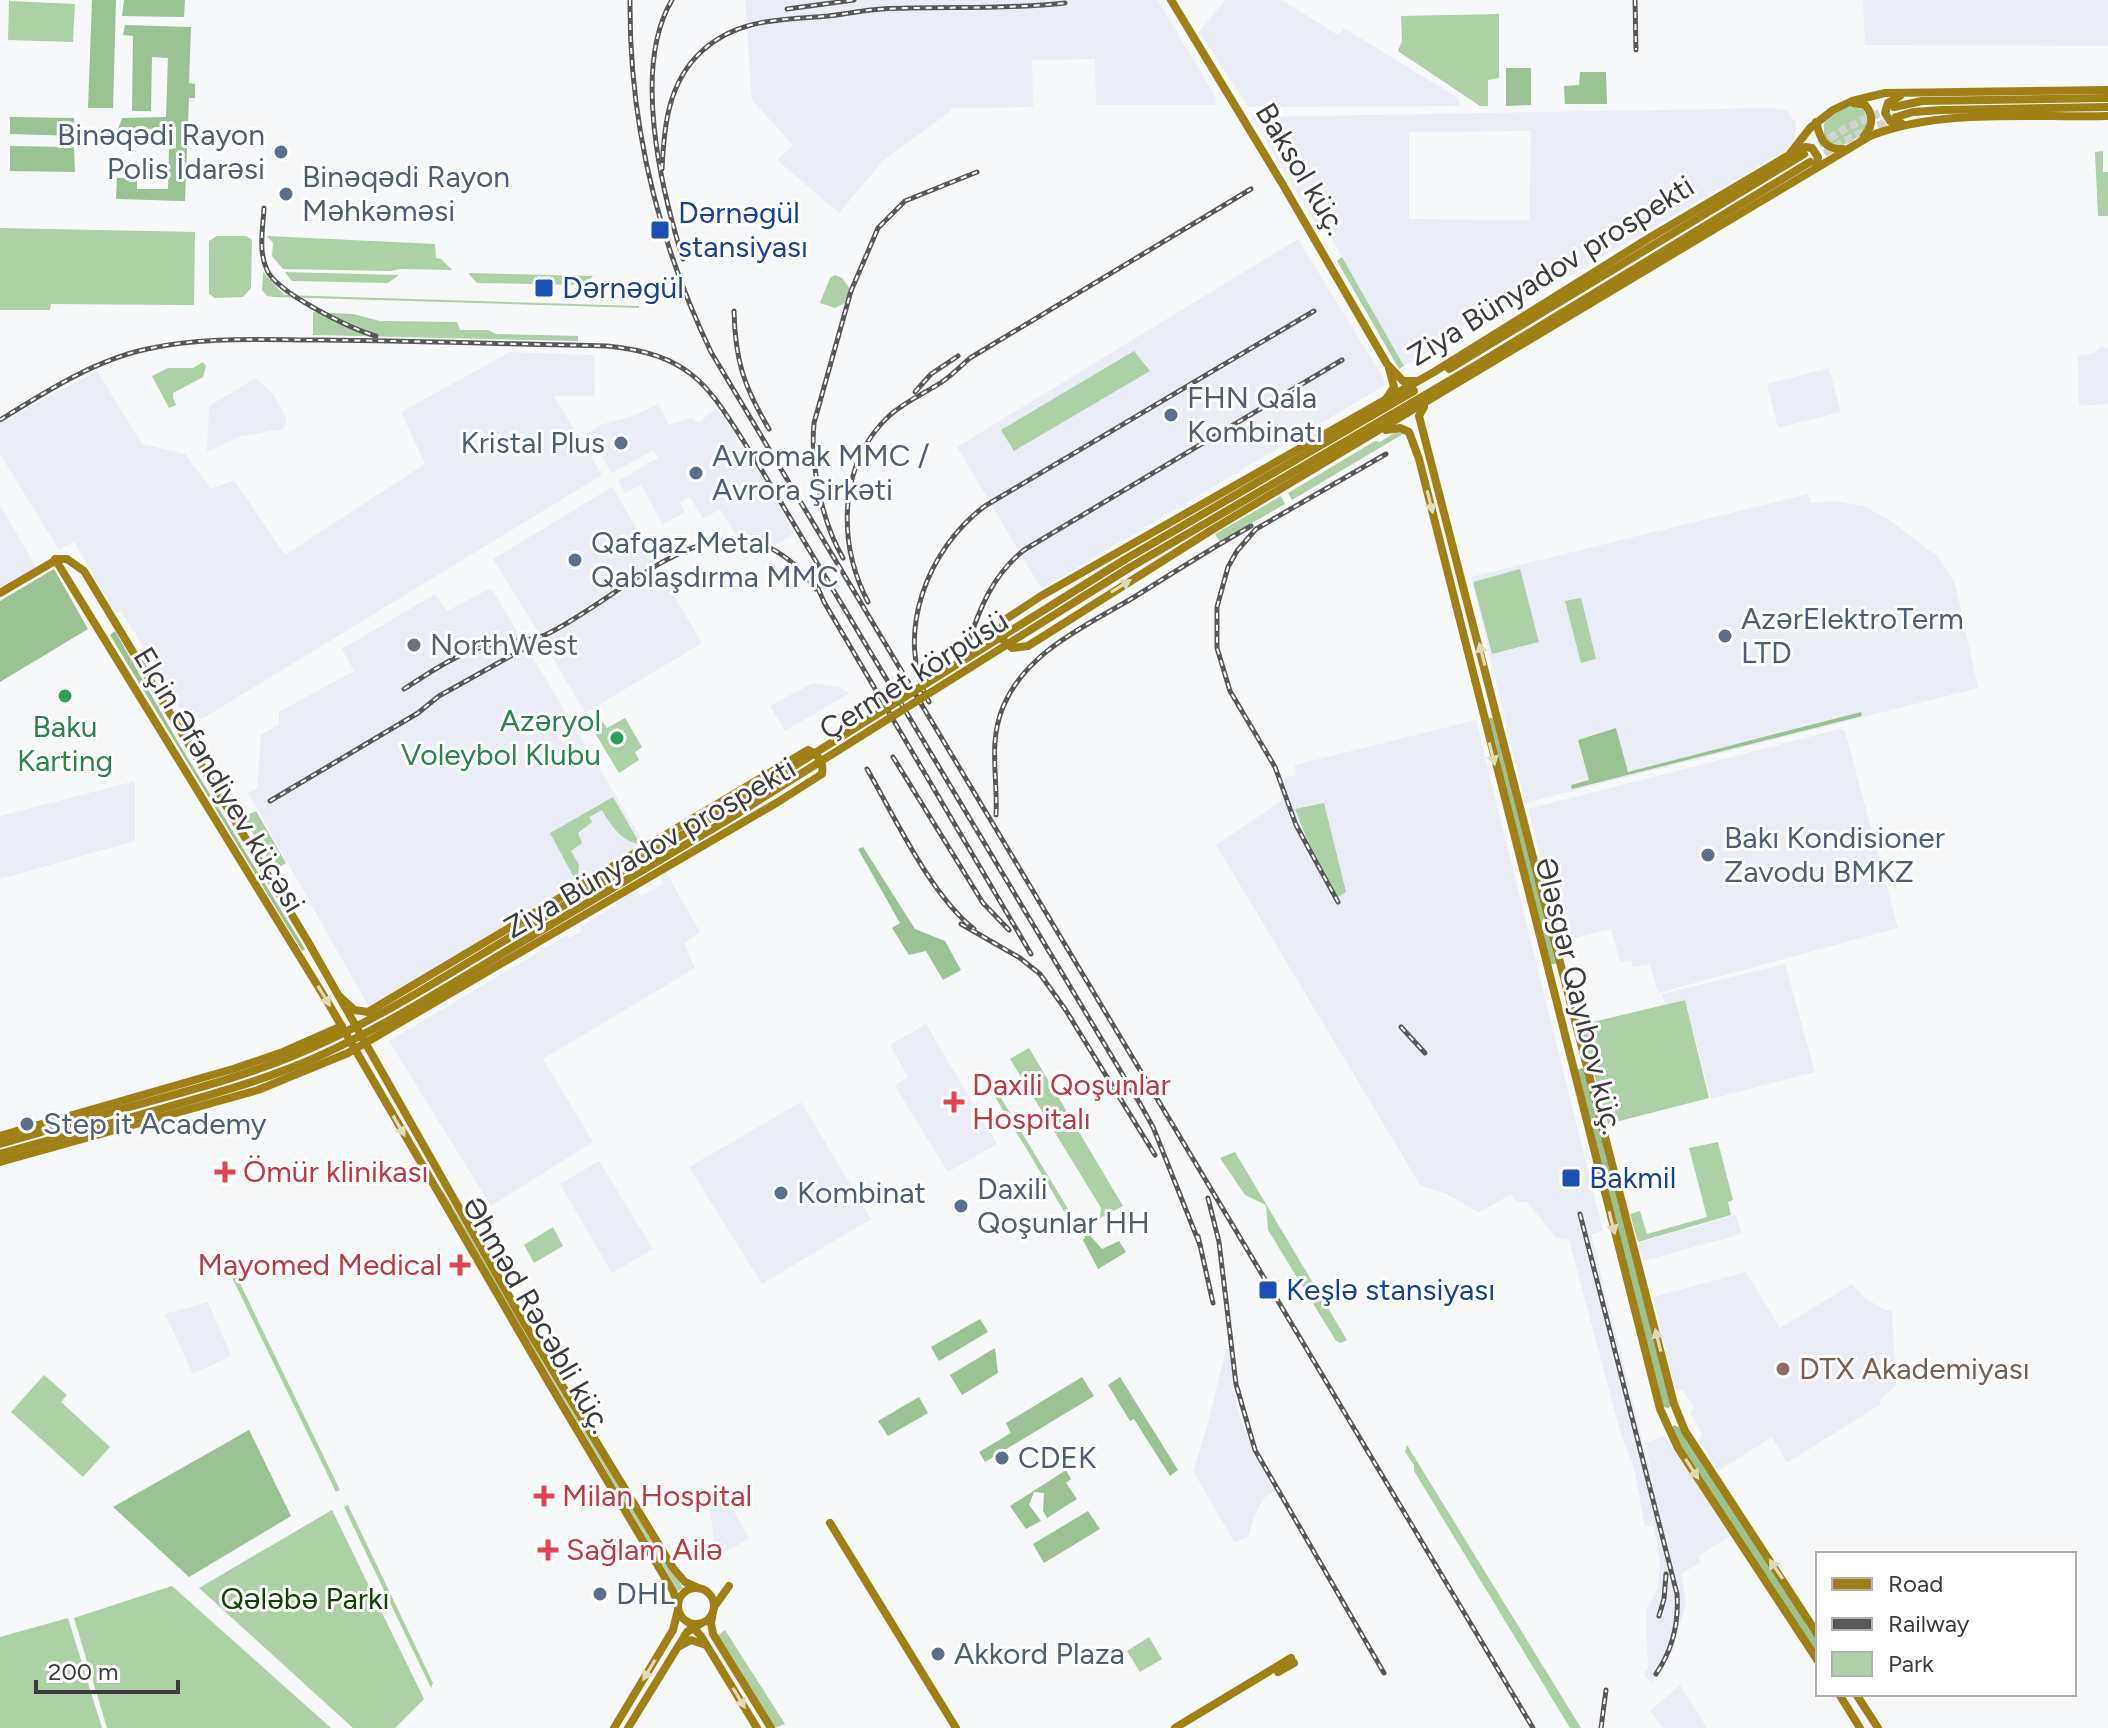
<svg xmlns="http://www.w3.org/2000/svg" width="2108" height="1728" font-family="Figtree,sans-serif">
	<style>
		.built { fill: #eaedf5; fill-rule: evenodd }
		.green { fill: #add0a6 }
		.forest { fill: #9ac292 }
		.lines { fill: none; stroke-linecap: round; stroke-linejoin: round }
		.major-tunnel { stroke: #d2d2d3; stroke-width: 8; stroke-dasharray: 8 4; stroke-linecap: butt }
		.major { stroke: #a07f15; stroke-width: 8 }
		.rail-casing { stroke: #585859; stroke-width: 5 }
		.rail { stroke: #fff; stroke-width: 2; stroke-dasharray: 6; stroke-linecap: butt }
		.major-bridge { stroke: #a07f15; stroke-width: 8 }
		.oneway { fill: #e2d9b9 }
		.service-dot { fill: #5c6f8a; stroke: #fff; stroke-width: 3 }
		.transit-dot { fill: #1a4fb4; stroke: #fff; stroke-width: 3 }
		.worship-dot { fill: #6b7280; stroke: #fff; stroke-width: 3 }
		.leisure-dot { fill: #2e9e5b; stroke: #fff; stroke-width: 3 }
		.health-dot { fill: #e0444e; stroke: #fff; stroke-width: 3 }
		.education-dot { fill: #8d6e63; stroke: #fff; stroke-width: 3 }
		.labels { text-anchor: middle; stroke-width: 6; stroke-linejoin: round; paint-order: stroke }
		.service-label { font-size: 30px; fill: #4e5e75; stroke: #fff; text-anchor: start }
		.street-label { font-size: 30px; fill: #3c3c3d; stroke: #fff }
		.transit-label { font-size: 30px; fill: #164399; stroke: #fff; text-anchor: start }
		.worship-label { font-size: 30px; fill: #5b616d; stroke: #fff; text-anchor: start }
		.leisure-label { font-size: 30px; fill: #27864d; stroke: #fff; text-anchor: end }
		.health-label { font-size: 30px; fill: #be3a42; stroke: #fff; text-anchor: start }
		.education-label { font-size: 30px; fill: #785e54; stroke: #fff; text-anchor: start }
		.park-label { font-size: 30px; fill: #0c4400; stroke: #fff }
	</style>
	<rect width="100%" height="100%" fill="#f7f8f9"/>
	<g class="built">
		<path d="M745,0H1158L1215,96L1216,105H1096L1095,59L1032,60L1033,107L951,108L948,113L883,161L839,213L777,160L793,145L752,100Z"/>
		<path d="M1225,0H1282L1338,35L1344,28L1458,98L1460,106L1248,107L1199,32Z"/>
		<path d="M1863,0H2108V46L1865,45Z"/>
		<path d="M1773,108L1787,111L1796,123L1794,142L1786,150L1480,328L1475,320L1458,329L1460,334L1404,366L1323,223L1317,226L1252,117ZM1531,131L1529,220L1409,219V132Z"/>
		<path d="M1298,239L1387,384L1044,587L1039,585L957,447Z"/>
		<path d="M2101,346L2108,348V404L2079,406L2078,355L2093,354Z"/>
		<path d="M510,352L594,355L595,396H554L602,475L202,719L184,715L121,611L115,613L74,542L59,550L0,454V423L97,371L142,444L185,454L211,489L234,480L285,555L425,464L401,412Z"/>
		<path d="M1829,368L1841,412L1778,428L1767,384Z"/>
		<path d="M256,378L274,395L287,419L283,429L241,436L207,452L209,406Z"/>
		<path d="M658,404L669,425L688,418H693L698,423L716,408L737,437L735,440L774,493L793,534L776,545L756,537L735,534L720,509L703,519L690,497L680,503L685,512L663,525L641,485L625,493L618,481L658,458L654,450L612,473L587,434L600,425L633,416Z"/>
		<path d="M612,487L657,562L540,635L493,559Z"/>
		<path d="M1808,494L1811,503L1835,501L1866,507L1892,522L1939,558L1955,583L1978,688L1525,803L1471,577Z"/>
		<path d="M0,505L36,567L0,588Z"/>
		<path d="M658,569L702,643L585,713L543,641Z"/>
		<path d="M491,588L644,843L369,1007L248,793L257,788L261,735L279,724V712L354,671L342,649L435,594L447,611Z"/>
		<path d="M813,683L839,687L850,693L785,731L770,706Z"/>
		<path d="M1476,720L1603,1231L1591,1234L1656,1495L1645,1443L1664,1436L1732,1535L1698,1556L1701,1562L1681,1574L1686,1603L1673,1650L1652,1682L1644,1675L1646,1669H1648L1646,1611L1657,1590L1660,1565L1654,1526L1645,1527L1634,1468L1620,1431L1569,1240L1556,1238L1527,1202H1517L1511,1194L1479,1213L1447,1194L1420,1185L1216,845L1287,797L1284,778L1296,775L1295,765Z"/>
		<path d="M1840,729L1845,731L1898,928L1658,993L1650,964L1633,967L1631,960L1620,962L1611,929L1562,941L1528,809Z"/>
		<path d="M135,781V841L0,879V816Z"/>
		<path d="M666,872L700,932L684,943L695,968L543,1059L593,1142L491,1206L389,1041L567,935L569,938L582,931L580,927L617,905L615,900L631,891L641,896L663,884L661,875Z"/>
		<path d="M1785,964L1815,1072L1711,1099L1685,1000L1665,1004L1662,994Z"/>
		<path d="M926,1024L997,1144L948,1172L895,1086L908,1077L890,1045Z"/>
		<path d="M801,1102L871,1219L762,1284L689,1167Z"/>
		<path d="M599,1161L653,1249L612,1273L560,1184Z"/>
		<path d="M1736,1215L1742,1234L1643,1261L1638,1243Z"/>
		<path d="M1746,1272L1780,1328L1852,1284L1865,1298L1885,1310H1892L1896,1386L1880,1400L1881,1404L1787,1463L1772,1437L1718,1471L1699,1440L1702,1433L1690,1413L1694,1407L1682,1390L1675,1389L1653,1297Z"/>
		<path d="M208,1302L231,1356L193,1374L165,1314Z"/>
		<path d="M1226,1349H1229L1238,1412L1253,1450L1274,1491L1264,1498L1253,1518L1249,1536L1235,1543L1193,1471L1207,1427Z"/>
		<path d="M725,1495L749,1539L716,1557L709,1503Z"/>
		<path d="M1680,1685L1707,1728H1663L1650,1711Z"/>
	</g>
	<g class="green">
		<path d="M9,1L75,4L73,42L8,40Z"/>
		<path d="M1499,14V78L1488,80V106H1480L1398,51L1402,41L1401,16Z"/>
		<path d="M1851,106L1864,110L1868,125C1860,137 1849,145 1834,146L1824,138V123L1836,112Z"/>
		<path d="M2103,151V172H2108V216H2098L2095,152Z"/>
		<path d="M0,228L195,232L194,305L51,304L50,310H0Z"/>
		<path d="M217,236H246L252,240L251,288L243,297L215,298L209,294V241Z"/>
		<path d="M267,236L435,244L436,258L441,259L452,270L400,269L391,271L283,269L272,256L273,243Z"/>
		<path d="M1342,257L1404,366L1399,369L1337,261Z"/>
		<path d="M263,272L284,295L639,306V308L275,297L267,296L262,290Z"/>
		<path d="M285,272L399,275L388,283L292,281Z"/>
		<path d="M468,273L593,276L584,285L477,283Z"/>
		<path d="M835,275L842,278L850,289L847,302L835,308L820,303L830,278Z"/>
		<path d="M313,312L353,314L380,321L457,322L460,330H488L496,334L578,336V341L313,335Z"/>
		<path d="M1134,351L1150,371L1014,451L1001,430Z"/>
		<path d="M203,362L206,366L203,377L173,393V398L176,405L169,408L152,376L168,368H193Z"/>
		<path d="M1397,431L1403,434L1292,500L1288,493L1375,441L1380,442Z"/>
		<path d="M1281,496L1285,504L1220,542L1215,534Z"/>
		<path d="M1520,569L1539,642L1492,654L1473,582Z"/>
		<path d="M1581,598L1596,659L1581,663L1565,601Z"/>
		<path d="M625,718L642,747L635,752L639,760L619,773L592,728L603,722L607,728Z"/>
		<path d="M613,797L640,844C622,842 611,826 602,810L589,817L592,822L578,833L582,843L571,851L579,865L577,883L550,833Z"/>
		<path d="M1324,803L1346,892L1338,897L1307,839L1295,809Z"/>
		<path d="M256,811L286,863L274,870L243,817Z"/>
		<path d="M1685,1000L1709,1098L1608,1124L1580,1025Z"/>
		<path d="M1029,1048L1123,1206L1100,1218L1101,1208L1010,1059Z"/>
		<path d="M987,1075L1079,1227L1076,1231L983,1077Z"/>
		<path d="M1718,1142L1733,1200L1728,1202L1731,1215L1638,1242L1630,1214L1640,1211L1647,1234L1707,1217L1689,1148Z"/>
		<path d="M1235,1152L1347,1340L1341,1343L1336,1341L1268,1230L1266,1205L1245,1195L1220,1158Z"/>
		<path d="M444,1192L683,1588L678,1591L441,1193Z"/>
		<path d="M553,1227L563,1246L534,1263L524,1245Z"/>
		<path d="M228,1264L232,1267L340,1490L336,1492L228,1269Z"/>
		<path d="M44,1375L67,1395L61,1402L110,1447L83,1477L11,1412Z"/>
		<path d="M1407,1445L1581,1728H1570L1414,1471V1465L1405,1452Z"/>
		<path d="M348,1505L433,1683L431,1688L344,1507Z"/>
		<path d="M332,1510L424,1699L395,1728H353L199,1588Z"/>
		<path d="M172,1586L331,1728H107L74,1618Z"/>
		<path d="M68,1618L102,1728H0V1637Z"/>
		<path d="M725,1630L785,1724L774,1728L717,1636Z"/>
		<path d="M1149,1637L1162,1659L1140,1672L1127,1651Z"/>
	</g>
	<g class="forest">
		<path d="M92,0H116L113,108H88Z"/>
		<path d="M124,0H185L184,17L122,16Z"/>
		<path d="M125,25L191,27L189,83L195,84V98H189L185,201L116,199L117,178H137V189H168L169,149L176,148V127C156,127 138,133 117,132L122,118L166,117L168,58L152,57L151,111H132L133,36L123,35Z"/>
		<path d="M1506,68H1531V105L1506,106Z"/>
		<path d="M1580,72H1606L1607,104H1565L1564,86L1579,85Z"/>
		<path d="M10,117L74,118L75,136L10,134Z"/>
		<path d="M10,146L74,147L75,172L10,171Z"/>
		<path d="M54,569L88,629L0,682V601Z"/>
		<path d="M115,631L178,742L305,949L302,951L110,635Z"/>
		<path d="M1861,712L1862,716L1572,789L1571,785L1589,780L1578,740L1616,728L1628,772Z"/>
		<path d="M1495,717L1558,963L1549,965L1487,719Z"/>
		<path d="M863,847L915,929L945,941L961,970L943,980L926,951L909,955L892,928L900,923L858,849Z"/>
		<path d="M1585,1067L1671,1405L1669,1408L1663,1407L1576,1070Z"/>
		<path d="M1087,1232L1102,1249L1119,1241L1126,1252L1098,1269L1083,1240Z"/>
		<path d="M980,1319L988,1332L939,1361L931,1347Z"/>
		<path d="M995,1348L998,1373L962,1395L950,1375Z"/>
		<path d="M1082,1377L1094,1396L985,1462L979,1452L1011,1433L1006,1423Z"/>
		<path d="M1120,1377L1178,1470L1170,1476L1134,1419L1130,1421L1108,1385Z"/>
		<path d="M919,1397L928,1413L888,1436L878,1421Z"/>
		<path d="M1674,1425L1679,1427L1818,1641V1656L1677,1443L1672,1429Z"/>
		<path d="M249,1430L291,1516L189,1577L113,1507Z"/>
		<path d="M1066,1470L1071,1479L1066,1483L1077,1499L1047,1518L1043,1511L1044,1493L1034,1492L1029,1505L1041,1521L1026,1529L1010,1506Z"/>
		<path d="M1088,1511L1100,1529L1044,1563L1033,1544Z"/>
	</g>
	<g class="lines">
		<g class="major-tunnel">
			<path d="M1809,151L1848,127L1889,109"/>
			<path d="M1814,159L1854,136L1895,118"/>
		</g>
		<g class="major">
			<path d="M1171,0L1283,185L1387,364L1403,381H1415"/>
			<path d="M2108,90L1885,93L1852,101L1833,110L1810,128L1789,155L1649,238L1434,372L1041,596L1006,619L1001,629L1002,639L1012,648L1028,646L1210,531L1870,136C1941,108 2031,118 2108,116"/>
			<path d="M1900,96L1888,103L1885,113L1890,121L1901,123"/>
			<path d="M1853,103L1865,105C1874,115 1873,126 1864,136"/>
			<path d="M1894,107L1922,101L2108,98"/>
			<path d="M1896,117L1913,112L1942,110L2108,107"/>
			<path d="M1816,122C1820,138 1824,150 1843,149"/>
			<path d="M1793,153L1805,147L1812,148L1818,157L1816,167"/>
			<path d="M1449,369L1804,154"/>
			<path d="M1386,399L1394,387L1389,368"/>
			<path d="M1424,407L1419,416L1674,1404L1685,1431L1818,1635"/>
			<path d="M1386,430L1400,428L1409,432L1419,459L1660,1409L1678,1448L1818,1661"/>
			<path d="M55,559L327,1001L549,1383L673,1591L678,1604"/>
			<path d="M1124,560L1414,391"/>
			<path d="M1129,568L1473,367L1810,162"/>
			<path d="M0,593L58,559H67L84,571L307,940L526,1326L673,1568L685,1582L698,1588"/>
			<path d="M524,929L719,813"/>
			<path d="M530,937L724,822"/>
			<path d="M0,1136L233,1069L283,1052L342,1026"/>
			<path d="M0,1144L118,1110"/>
			<path d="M0,1154L122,1120"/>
			<path d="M0,1162L258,1090L348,1053L778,802L822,774C824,762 819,755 808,750L368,1012L354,1010L339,996"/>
			<path d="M830,1523L956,1728"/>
			<circle cx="696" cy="1606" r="18"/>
			<path d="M714,1607L729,1586"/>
			<path d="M713,1612L711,1623L713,1634L771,1728"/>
			<path d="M688,1622L701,1636L757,1728"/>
			<path d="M678,1647L691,1640L706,1645"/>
			<path d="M1278,1672L1294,1663"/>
			<path d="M1839,1694L1860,1728"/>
			<path d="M1856,1694L1878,1728"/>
			<path d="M614,1728L673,1630L678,1610"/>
			<path d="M628,1728L687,1632L700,1624"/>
			<path d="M1175,1728L1291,1658"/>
		</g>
		<defs>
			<g id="rail">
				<path d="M630,0C629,124 658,241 711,352L1533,1728"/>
				<path d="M672,0C632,67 661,189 683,259"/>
				<path d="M1635,0L1636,50"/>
				<path d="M787,9L854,0"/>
				<path d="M662,169C664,126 668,82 702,51C738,18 782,20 828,16C846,14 864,10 882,9C943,6 1004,10 1065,3"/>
				<path d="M264,208C263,228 258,251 267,270C277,293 351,329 376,336"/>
				<path d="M734,311C735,360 744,387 769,429"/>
				<path d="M915,392L931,374L958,356"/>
				<path d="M0,420C45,392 95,360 147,349C203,336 265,340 322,340C417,341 512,344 607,346C699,355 711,392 758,464L1139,1102L1153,1127L1200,1245"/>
				<path d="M843,558C822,522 810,465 814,423L851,291L878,228L905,201L977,172"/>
				<path d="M813,577L824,602L1031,954"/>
				<path d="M868,602C837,542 838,463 890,415C906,401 925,393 942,382C952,375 961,366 970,358L1251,189"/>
				<path d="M968,644C980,607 993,575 1024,550L1342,360"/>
				<path d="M404,689C429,673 456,654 485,646C505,640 526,643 545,635C632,594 730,472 816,589"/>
				<path d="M929,702C893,635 928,548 985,506L1314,311"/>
				<path d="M893,757L983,903L1009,930"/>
				<path d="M867,769C896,819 930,894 974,929"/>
				<path d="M270,801L418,713L439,696L534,643"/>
				<path d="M996,815C998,778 988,743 1003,707C1026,651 1088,625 1136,596C1174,572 1212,548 1251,526"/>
				<path d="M1338,902L1296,825L1275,767L1230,691L1217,648V607L1228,567L1237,551L1256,529L1386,454"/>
				<path d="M961,924L1020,958L1040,974L1065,1009L1155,1155"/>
				<path d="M1401,1027L1425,1053"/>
				<path d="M1208,1198L1219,1242L1236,1384L1255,1450L1384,1673"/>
				<path d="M1580,1214L1677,1594C1679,1623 1673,1649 1656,1674"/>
				<path d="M1198,1236L1213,1303"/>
				<path d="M1659,1616L1664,1599L1666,1574"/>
				<path d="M1601,1728L1606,1690"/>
			</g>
		</defs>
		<use href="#rail" class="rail-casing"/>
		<use href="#rail" class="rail"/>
		<g class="major-bridge">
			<path d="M719,813L1124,560"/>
			<path d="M724,822L1129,568"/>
			<path d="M118,1110C183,1092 249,1076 311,1048C385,1016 454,970 524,929"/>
			<path d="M122,1120C187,1101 253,1085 315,1058C390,1024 459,979 530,937"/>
		</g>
	</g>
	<defs><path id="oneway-solid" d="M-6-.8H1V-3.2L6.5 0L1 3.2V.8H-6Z" transform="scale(2)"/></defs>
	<g class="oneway">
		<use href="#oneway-solid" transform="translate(1430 502) rotate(76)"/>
		<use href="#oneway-solid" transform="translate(1121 586) rotate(-32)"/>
		<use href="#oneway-solid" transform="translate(1482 654) rotate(-104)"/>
		<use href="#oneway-solid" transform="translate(1492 754) rotate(76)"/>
		<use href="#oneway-solid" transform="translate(324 996) rotate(59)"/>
		<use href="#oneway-solid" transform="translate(399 1126) rotate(60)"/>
		<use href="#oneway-solid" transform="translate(1612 1223) rotate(76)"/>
		<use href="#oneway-solid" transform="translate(1658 1340) rotate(-104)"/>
		<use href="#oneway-solid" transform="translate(1692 1469) rotate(57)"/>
		<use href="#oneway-solid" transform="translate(1776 1569) rotate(-124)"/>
		<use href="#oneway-solid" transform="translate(649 1670) rotate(121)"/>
		<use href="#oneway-solid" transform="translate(739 1698) rotate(59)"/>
	</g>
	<g class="service-dot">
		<circle cx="281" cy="152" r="8"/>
		<circle cx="286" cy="194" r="8"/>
		<circle cx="1171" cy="415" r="8"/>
		<circle cx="621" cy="443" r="8"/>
		<circle cx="696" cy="473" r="8"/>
		<circle cx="575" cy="560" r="8"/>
		<circle cx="1725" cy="636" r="8"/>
		<circle cx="1708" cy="855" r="8"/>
		<circle cx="27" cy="1124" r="8"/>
		<circle cx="781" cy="1193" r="8"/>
		<circle cx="961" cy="1206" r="8"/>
		<circle cx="1002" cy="1458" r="8"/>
		<circle cx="600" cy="1594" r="8"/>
		<circle cx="938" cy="1654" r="8"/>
	</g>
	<g class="transit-dot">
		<rect x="650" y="220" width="20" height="20" rx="4"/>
		<rect x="534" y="278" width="20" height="20" rx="4"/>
		<rect x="1561" y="1168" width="20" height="20" rx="4"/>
		<rect x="1258" y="1280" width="20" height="20" rx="4"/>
	</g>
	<circle class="worship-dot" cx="414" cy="645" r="8"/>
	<g class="leisure-dot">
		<circle cx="65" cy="696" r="8"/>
		<circle cx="617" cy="738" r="8"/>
	</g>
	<g class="health-dot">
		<path d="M950 1090h8v8h8v8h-8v8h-8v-8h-8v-8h8z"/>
		<path d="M221 1160h8v8h8v8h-8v8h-8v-8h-8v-8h8z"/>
		<path d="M456 1253h8v8h8v8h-8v8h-8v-8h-8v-8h8z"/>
		<path d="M540 1484h8v8h8v8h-8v8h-8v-8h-8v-8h8z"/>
		<path d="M544 1538h8v8h8v8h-8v8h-8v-8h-8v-8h8z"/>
	</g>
	<circle class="education-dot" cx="1783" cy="1369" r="8"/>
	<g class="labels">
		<g class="service-label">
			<text x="265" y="145" text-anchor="end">Binəqədi Rayon<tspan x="265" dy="34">Polis İdarəsi</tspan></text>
			<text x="302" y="187">Binəqədi Rayon<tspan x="302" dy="34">Məhkəməsi</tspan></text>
			<text x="1187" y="408">FHN Qala<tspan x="1187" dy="34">Kombinatı</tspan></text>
			<text x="605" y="453" text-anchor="end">Kristal Plus</text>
			<text x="712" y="466">Avromak MMC /<tspan x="712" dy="34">Avrora Şirkəti</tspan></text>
			<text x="591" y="553">Qafqaz Metal<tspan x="591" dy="34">Qablaşdırma MMC</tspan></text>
			<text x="1741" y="629">AzərElektroTerm<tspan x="1741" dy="34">LTD</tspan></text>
			<text x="1724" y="848">Bakı Kondisioner<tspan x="1724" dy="34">Zavodu BMKZ</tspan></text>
			<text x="43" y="1134">Step it Academy</text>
			<text x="977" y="1199">Daxili<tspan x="977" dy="34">Qoşunlar HH</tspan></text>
			<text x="797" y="1203">Kombinat</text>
			<text x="1018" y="1468">CDEK</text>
			<text x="616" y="1604">DHL</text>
			<text x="954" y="1664">Akkord Plaza</text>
		</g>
		<g class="street-label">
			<text transform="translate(1301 169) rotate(59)" y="10">Baksol küç.</text>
			<text transform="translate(1551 271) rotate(-32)" y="10">Ziya Bünyadov prospekti</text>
			<text transform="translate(914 675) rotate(-32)" y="10">Çermet körpüsü</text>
			<text transform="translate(219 780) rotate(59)" y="10">Elçin Əfəndiyev küçəsi</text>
			<text transform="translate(650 848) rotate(-30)" y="10">Ziya Bünyadov prospekti</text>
			<text transform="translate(1579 996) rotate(76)" y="10">Ələsgər Qayıbov küç.</text>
			<text transform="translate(537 1315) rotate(60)" y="10">Əhməd Rəcəbli küç.</text>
		</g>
		<g class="transit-label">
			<text x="678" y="223">Dərnəgül<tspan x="678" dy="34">stansiyası</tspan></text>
			<text x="562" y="298">Dərnəgül</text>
			<text x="1589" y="1188">Bakmil</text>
			<text x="1286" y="1300">Keşlə stansiyası</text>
		</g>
		<g class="worship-label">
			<text x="430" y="655">NorthWest</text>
		</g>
		<g class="leisure-label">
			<text x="601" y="731">Azəryol<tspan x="601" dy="34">Voleybol Klubu</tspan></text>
			<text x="65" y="737" text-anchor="middle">Baku<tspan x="65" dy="34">Karting</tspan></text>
		</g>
		<g class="health-label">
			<text x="972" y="1095">Daxili Qoşunlar<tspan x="972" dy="34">Hospitalı</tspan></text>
			<text x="243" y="1182">Ömür klinikası</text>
			<text x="442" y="1275" text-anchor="end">Mayomed Medical</text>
			<text x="562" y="1506">Milan Hospital</text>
			<text x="566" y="1560">Sağlam Ailə</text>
		</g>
		<g class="education-label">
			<text x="1799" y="1379">DTX Akademiyası</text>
		</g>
		<g class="park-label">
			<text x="305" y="1609">Qələbə Parkı</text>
		</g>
	</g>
	<rect x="1816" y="1552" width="260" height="144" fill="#ffffff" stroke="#b1b1b1" stroke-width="2"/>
	<rect x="1832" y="1578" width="40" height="12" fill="#a07f15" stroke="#b1b1b1" stroke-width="2"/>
	<text x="1888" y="1592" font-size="24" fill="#3c3c3d">Road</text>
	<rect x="1832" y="1618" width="40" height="12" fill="#585859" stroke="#b1b1b1" stroke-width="2"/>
	<text x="1888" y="1632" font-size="24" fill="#3c3c3d">Railway</text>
	<rect x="1832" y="1652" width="40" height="24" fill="#add0a6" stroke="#b1b1b1" stroke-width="2"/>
	<text x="1888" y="1672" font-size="24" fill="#3c3c3d">Park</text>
	<path d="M36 1680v12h142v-12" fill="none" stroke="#3c3c3d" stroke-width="4"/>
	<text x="48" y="1680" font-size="24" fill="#3c3c3d" stroke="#ffffff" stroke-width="6" paint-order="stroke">200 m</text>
</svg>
